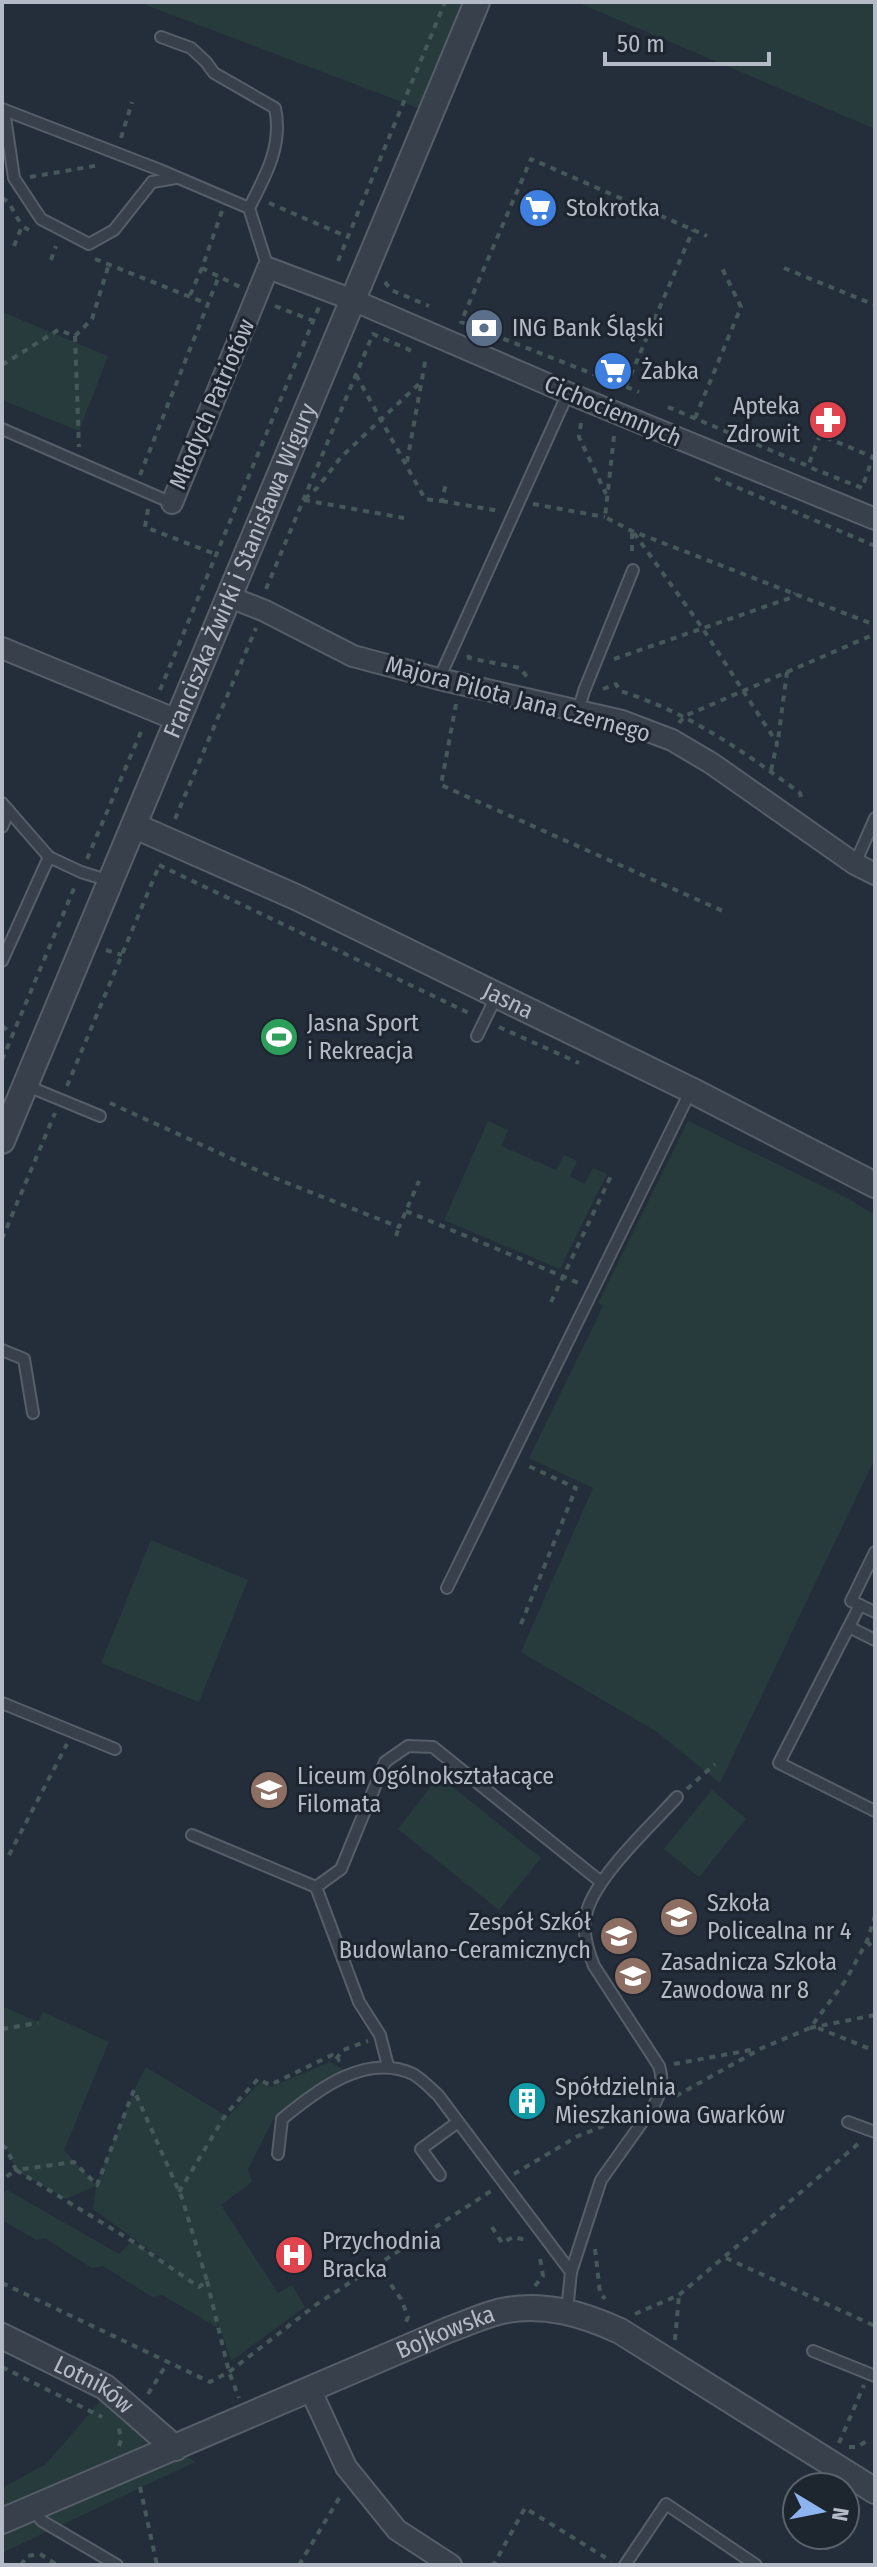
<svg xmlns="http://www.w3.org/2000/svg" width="877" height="2567" font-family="'Fira Sans Condensed',sans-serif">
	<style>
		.green { fill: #273b3c }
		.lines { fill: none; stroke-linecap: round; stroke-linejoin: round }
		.service-casing { stroke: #565e68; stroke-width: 14 }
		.minor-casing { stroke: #565e68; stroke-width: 24 }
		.tertiary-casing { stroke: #565e68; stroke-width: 28 }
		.path { stroke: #46585a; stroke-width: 4; stroke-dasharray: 6 6; stroke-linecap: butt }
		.service { stroke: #38404b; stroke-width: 10 }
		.minor { stroke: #38404b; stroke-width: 20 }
		.tertiary { stroke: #38404b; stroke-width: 24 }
		.labels { text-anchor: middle; stroke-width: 6; stroke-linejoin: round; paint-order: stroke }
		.poi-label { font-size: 24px; fill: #b4bbc6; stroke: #1d252f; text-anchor: start }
		.street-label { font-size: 24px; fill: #b4bbc6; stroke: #1d252f }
	</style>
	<rect width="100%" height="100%" fill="#242e3a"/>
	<g class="green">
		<path d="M138,2H477L431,113Z"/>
		<path d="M576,2H875V129L588,7Z"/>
		<path d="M2,312L108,356L79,431L2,400Z"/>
		<path d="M488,1121L508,1130L501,1146L556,1170L564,1155L577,1161L570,1176L584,1184L593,1168L607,1174L560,1269L444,1220Z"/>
		<path d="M688,1121L849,1199L875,1215V1458L720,1783L657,1732L521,1652L593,1488L529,1458L603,1306L598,1303Z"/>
		<path d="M151,1540L248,1580L199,1702L101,1663Z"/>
		<path d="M439,1776L541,1858L499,1910L398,1829Z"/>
		<path d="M712,1790L746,1819L699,1877L664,1849Z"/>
		<path d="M2,2006L38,2022L43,2012L109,2042L64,2150L96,2185L134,2090L146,2067L228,2117L259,2083L271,2087L330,2062L345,2070L273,2120L248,2169L252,2182L221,2205L278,2293L292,2285L305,2307L231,2361L215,2313L218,2328L162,2295L152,2297L103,2266L92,2268L45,2238L36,2240L2,2220V2195L7,2190L119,2254L132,2241L181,2273L93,2209L96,2186L66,2199L16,2170L7,2149L2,2145Z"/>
		<path d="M103,2398L195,2462L2,2553V2488L46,2464Z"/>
	</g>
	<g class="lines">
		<defs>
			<g id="service">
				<path d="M161,37L191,48L206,62L214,73L275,108C283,145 266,175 249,208"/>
				<path d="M2,109L160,170L249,208L268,268"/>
				<path d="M4,110L14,178L41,219L89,244L114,230L152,182L176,178"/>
				<path d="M2,429L172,503"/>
				<path d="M439,679L568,393"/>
				<path d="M578,712L584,691L633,570"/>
				<path d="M2,803L49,857L81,872L110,881"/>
				<path d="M2,827L9,811"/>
				<path d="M855,864L875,818"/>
				<path d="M2,961L49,857"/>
				<path d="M477,1036L496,997"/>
				<path d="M25,1085L100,1116"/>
				<path d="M2,1350L24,1359L33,1413"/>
				<path d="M875,1552L851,1601L875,1612"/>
				<path d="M447,1588L690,1092"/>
				<path d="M860,1605L779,1763L875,1811"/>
				<path d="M849,1627L875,1640"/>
				<path d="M2,1703L115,1749"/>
				<path d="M192,1835L316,1887L359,2002L380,2035L388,2066"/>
				<path d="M316,1887L341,1869L385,1762L408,1746L433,1747L601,1882"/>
				<path d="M848,2122L875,2132"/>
				<path d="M278,2154L282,2119C317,2090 366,2052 413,2074C422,2079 430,2088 438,2095L571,2272"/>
				<path d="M440,2175L421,2149L458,2122"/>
				<path d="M567,2311L571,2272L601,2180L653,2107C661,2093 664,2081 659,2066L594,1966C587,1949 581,1929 587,1911C598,1874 651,1826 677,1797"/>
				<path d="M813,2351L875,2376"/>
				<path d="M32,2509L42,2521L117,2565"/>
				<path d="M625,2565L666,2504L756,2565"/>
			</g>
			<g id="minor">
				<path d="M172,503L268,268L353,300L568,393L875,519"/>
				<path d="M230,597L265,611L353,656L439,679L622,721L672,740L711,763L855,864L875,874"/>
				<path d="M2,648L177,720"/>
				<path d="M310,2389L346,2467L397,2530L451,2565"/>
			</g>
			<g id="tertiary">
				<path id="s1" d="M135,826L298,898L691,1090L875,1185"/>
				<path id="s2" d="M2,1141L477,2"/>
				<path id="s3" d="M2,2336L105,2387L175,2448"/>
				<path id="s4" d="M2,2521L448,2330C465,2324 484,2315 502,2311C543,2302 583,2314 620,2331L875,2491"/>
			</g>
		</defs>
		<use href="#service" class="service-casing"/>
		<use href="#minor" class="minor-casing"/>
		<use href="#tertiary" class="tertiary-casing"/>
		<g class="path">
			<path d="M121,138L132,102"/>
			<path d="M30,177L100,165"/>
			<path d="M2,198L9,203L22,226"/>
			<path d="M269,203L348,237"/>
			<path d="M222,211L202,268L240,287"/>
			<path d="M14,246L22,226L29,230"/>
			<path d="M95,259L208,304"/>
			<path d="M51,260L56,246"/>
			<path d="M338,261L445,2"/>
			<path d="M784,268L875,305"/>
			<path d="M385,282L391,290L429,306"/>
			<path d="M190,295L202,268"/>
			<path d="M275,306L314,321"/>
			<path d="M466,324L461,322L531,159L707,236"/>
			<path d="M481,330L639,392"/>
			<path d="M75,336L92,319L109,264"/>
			<path d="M2,365L58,330L75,336L79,447"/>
			<path d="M356,375L425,499L442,501L446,483"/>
			<path d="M626,386L693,230"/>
			<path d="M668,407L808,466L814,469L862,488L873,457L820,435L808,466"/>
			<path d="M695,418L741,307L721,266"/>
			<path d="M581,423L579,437L606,494"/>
			<path d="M614,436L605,517L632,531L875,625"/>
			<path d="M407,462L426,357"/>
			<path d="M140,475L219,276"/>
			<path d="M715,478L875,546"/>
			<path d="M305,499L318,487L341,457L421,382"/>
			<path d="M304,500L404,518"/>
			<path d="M442,501L499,511"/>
			<path d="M533,504L605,517"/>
			<path d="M148,509L145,527L215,554"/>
			<path d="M632,533V556"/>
			<path d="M634,533L703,629L777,743L771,771"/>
			<path d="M266,589L373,334L412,351"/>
			<path d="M468,655L469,658L520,668L527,677"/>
			<path d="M614,659L790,598L795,593"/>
			<path d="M787,672L875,634"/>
			<path d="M603,689L616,684L620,691C688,712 743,751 800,793L802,802"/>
			<path d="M160,690L319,307"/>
			<path d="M456,704L441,785L725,912"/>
			<path d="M679,723L685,716L787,672L778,740"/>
			<path d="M175,819L256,628"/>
			<path d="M87,859L143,727"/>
			<path d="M159,865L473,1015"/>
			<path d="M106,950L122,955"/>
			<path d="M2,1026L13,1034"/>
			<path d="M499,1027L579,1063"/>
			<path d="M2,1060L75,886"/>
			<path d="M67,1086L159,866"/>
			<path d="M110,1103L272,1177L399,1227L419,1181"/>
			<path d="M406,1211L581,1284"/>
			<path d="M396,1236L399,1227"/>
			<path d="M2,1239L55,1113"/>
			<path d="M551,1302L611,1176"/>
			<path d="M521,1624L576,1488L524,1464"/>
			<path d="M687,1789L715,1764"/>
			<path d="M9,1855L67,1744"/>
			<path d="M867,1941L875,1951"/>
			<path d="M810,2028L875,2015"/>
			<path d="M818,2028L875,2051"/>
			<path d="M2,2029L38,2023"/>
			<path d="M336,2059L343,2050L368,2041"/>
			<path d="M674,2064L756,2049"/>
			<path d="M676,2096L762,2048L810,2028L846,1980L867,1941L875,1916"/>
			<path d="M2,2145L7,2149L16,2170L74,2162L97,2185L134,2090L182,2198L207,2281L199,2287L132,2241L16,2170L2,2180"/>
			<path d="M514,2174L578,2136L627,2117"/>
			<path d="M179,2192L226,2114L258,2079L270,2085L332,2055L340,2061"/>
			<path d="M492,2227L502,2243L513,2237L526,2240"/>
			<path d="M595,2249L600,2293L605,2299"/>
			<path d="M726,2258L875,2326"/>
			<path d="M377,2265L401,2299L408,2317L406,2322"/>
			<path d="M207,2281L229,2372L239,2398"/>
			<path d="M2,2283L210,2382L229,2372L317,2304L491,2191"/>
			<path d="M535,2286L543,2276L540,2258"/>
			<path d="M635,2314L679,2295L858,2144"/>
			<path d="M675,2340L679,2295"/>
			<path d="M2,2367L102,2417"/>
			<path d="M148,2394L168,2362"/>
			<path d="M839,2443L864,2385"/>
			<path d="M119,2446L121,2440L119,2428"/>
			<path d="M849,2447H858L869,2439"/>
			<path d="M140,2487L157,2565"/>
			<path d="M21,2565L27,2556L40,2554L57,2565"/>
			<path d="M299,2565L341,2495"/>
			<path d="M491,2565L494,2564L525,2508L611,2561"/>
		</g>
		<use href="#service" class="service"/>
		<use href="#minor" class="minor"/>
		<use href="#tertiary" class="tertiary"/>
	</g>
	<defs>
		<symbol id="supermarket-disc" viewBox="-11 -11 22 22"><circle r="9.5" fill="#3f7fe0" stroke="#1d252f"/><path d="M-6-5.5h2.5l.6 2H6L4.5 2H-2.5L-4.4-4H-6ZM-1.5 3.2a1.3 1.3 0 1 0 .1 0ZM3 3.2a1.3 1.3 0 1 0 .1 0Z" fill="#fff"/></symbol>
		<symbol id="bank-disc" viewBox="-11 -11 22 22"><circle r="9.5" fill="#5c6f8a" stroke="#1d252f"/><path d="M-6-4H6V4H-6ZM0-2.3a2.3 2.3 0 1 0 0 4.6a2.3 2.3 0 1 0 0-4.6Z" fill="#fff"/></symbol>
		<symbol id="pharmacy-disc" viewBox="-11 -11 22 22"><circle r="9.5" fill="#e0444e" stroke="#1d252f"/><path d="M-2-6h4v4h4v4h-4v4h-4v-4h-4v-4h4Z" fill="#fff"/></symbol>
		<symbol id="stadium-disc" viewBox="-11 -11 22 22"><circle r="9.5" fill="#2e9e5b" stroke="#1d252f"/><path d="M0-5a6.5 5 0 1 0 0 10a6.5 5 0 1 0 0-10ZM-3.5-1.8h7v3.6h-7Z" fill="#fff"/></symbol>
		<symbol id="school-disc" viewBox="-11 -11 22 22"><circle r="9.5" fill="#8d6e63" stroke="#1d252f"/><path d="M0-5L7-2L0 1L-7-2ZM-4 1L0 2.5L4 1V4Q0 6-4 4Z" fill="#fff"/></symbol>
		<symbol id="building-disc" viewBox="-11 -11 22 22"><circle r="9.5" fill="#0f9aa8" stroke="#1d252f"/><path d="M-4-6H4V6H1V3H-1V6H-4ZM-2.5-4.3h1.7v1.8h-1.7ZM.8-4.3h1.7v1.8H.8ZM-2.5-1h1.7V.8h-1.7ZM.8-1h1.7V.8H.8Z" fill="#fff"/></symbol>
		<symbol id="hospital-disc" viewBox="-11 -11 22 22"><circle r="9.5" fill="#e0444e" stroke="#1d252f"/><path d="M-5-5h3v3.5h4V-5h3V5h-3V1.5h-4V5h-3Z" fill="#fff"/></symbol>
	</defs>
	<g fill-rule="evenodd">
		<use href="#supermarket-disc" x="516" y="186" width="44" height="44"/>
		<use href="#bank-disc" x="462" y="306" width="44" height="44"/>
		<use href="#supermarket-disc" x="591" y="349" width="44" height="44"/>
		<use href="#pharmacy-disc" x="806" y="398" width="44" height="44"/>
		<use href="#stadium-disc" x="257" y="1015" width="44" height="44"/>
		<use href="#school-disc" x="247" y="1768" width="44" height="44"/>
		<use href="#school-disc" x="657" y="1895" width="44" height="44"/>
		<use href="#school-disc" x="597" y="1914" width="44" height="44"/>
		<use href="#school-disc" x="611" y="1954" width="44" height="44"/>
		<use href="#building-disc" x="505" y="2079" width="44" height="44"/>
		<use href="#hospital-disc" x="272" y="2233" width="44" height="44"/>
	</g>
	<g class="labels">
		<g class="poi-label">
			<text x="566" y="216">Stokrotka</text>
			<text x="512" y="336">ING Bank Śląski</text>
			<text x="641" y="379">Żabka</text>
			<text x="800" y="414" text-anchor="end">Apteka<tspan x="800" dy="28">Zdrowit</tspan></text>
			<text x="307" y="1031">Jasna Sport<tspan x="307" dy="28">i Rekreacja</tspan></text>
			<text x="297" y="1784">Liceum Ogólnokształacące<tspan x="297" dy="28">Filomata</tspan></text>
			<text x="707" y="1911">Szkoła<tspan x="707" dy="28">Policealna nr 4</tspan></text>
			<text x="591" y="1930" text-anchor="end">Zespół Szkół<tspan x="591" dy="28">Budowlano-Ceramicznych</tspan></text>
			<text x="661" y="1970">Zasadnicza Szkoła<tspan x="661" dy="28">Zawodowa nr 8</tspan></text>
			<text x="555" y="2095">Spółdzielnia<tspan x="555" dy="28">Mieszkaniowa Gwarków</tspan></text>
			<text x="322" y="2249">Przychodnia<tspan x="322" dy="28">Bracka</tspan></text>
		</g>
		<g class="street-label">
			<text transform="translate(212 404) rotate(-67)" y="8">Młodych Patriotów</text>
			<text transform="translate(613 411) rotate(23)" y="8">Cichociemnych</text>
			<text dy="8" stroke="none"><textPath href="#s2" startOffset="618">Franciszka Żwirki i Stanisława Wigury</textPath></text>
			<text transform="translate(518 699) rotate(15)" y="8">Majora Pilota Jana Czernego</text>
			<text dy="8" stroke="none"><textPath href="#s1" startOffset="412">Jasna</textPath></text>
			<text dy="8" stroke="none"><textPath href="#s4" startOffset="482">Bojkowska</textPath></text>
			<text dy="8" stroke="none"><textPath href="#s3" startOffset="104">Lotników</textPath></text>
		</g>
	</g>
	<rect width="877" height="2567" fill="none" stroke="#b4bbc6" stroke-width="8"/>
	<g transform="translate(821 2511) rotate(100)"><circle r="38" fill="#1d252f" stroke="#59616b" stroke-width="2"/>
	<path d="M0-6L14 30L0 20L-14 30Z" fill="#8eb4f0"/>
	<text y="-12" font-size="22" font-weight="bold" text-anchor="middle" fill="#b4bbc6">N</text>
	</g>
	<path d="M605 52v12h164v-12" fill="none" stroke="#b4bbc6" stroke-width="4"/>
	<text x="617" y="52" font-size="24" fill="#b4bbc6" stroke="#1d252f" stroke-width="6" paint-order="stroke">50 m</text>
</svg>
